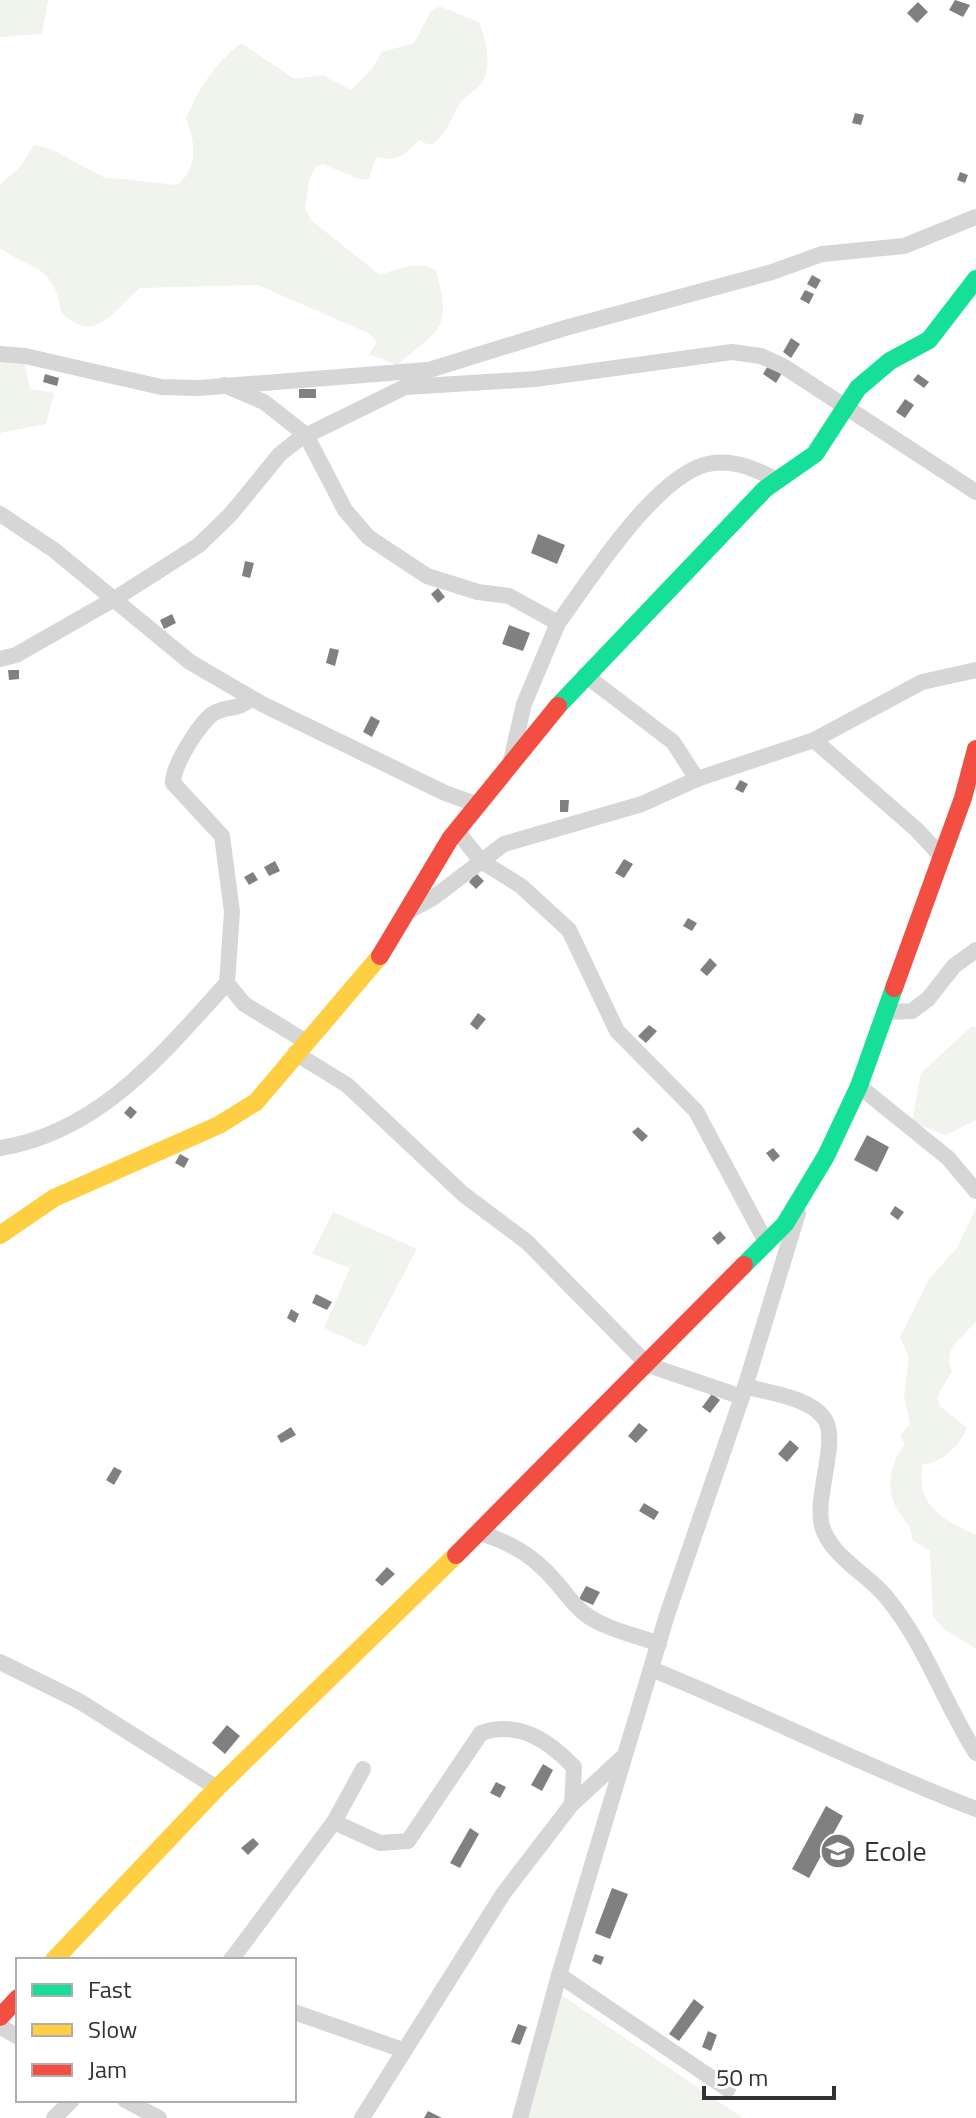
<svg xmlns="http://www.w3.org/2000/svg" width="976" height="2118" font-family="'Titillium Web',sans-serif">
	<style>
		.green { fill: #f1f3ed }
		.building { fill: #808080 }
		.lines { fill: none; stroke-linecap: round; stroke-linejoin: round }
		.street { stroke: #d6d6d6; stroke-width: 16 }
		.fast { stroke: #16e098; stroke-width: 18 }
		.slow { stroke: #ffcf43; stroke-width: 18 }
		.jam { stroke: #f24e42; stroke-width: 18 }
		.labels { text-anchor: middle; stroke-width: 8; stroke-linejoin: round; paint-order: stroke }
		.poi-label { font-size: 28px; fill: #323232; stroke: #fff; text-anchor: start }
	</style>
	<rect width="100%" height="100%" fill="#fff"/>
	<g class="green">
		<path d="M0,0H48L42,34L0,37Z"/>
		<path d="M439,6L479,22C486,40 493,66 481,84C476,91 467,94 462,101C449,117 449,136 429,145L419,140C405,156 397,162 376,157L369,179H359L323,164L316,167L309,180L305,208L312,221L380,275C397,269 421,260 436,270C452,330 442,327 397,365L369,354L377,342L370,334L258,285L140,288C114,310 94,347 61,312C55,266 33,271 0,248V185L21,166L34,145L51,149L103,177L177,185C198,169 196,141 186,119C199,87 214,65 241,43L295,79L323,75L351,90L372,69L382,52L414,43L431,11Z"/>
		<path d="M0,358L24,360L30,389L54,393L46,424L0,433Z"/>
		<path d="M971,1027H976V1120L946,1135L912,1122L921,1073Z"/>
		<path d="M976,1208V1321C964,1337 941,1349 952,1371L937,1397L940,1406L967,1428C960,1445 941,1464 923,1464C914,1505 943,1520 976,1535V1649L944,1629L933,1616L930,1551L912,1540C912,1526 906,1523 899,1512C884,1490 890,1463 905,1444L900,1435L910,1424L904,1396L909,1358L900,1337L929,1279L957,1248Z"/>
		<path d="M333,1212L417,1249L365,1347L324,1328L350,1268L312,1254Z"/>
		<path d="M554,1990L743,2118H517Z"/>
	</g>
	<g class="building">
		<path d="M955,0L970,5L963,17L949,10Z"/>
		<path d="M918,2L928,12L917,23L907,13Z"/>
		<path d="M855,113L864,115L861,125L852,123Z"/>
		<path d="M960,172L968,175L965,183L957,180Z"/>
		<path d="M812,275L821,280L816,289L807,284Z"/>
		<path d="M805,290L814,294L809,304L800,299Z"/>
		<path d="M791,338L800,344L791,358L783,352Z"/>
		<path d="M769,364L782,373L776,383L763,374Z"/>
		<path d="M45,374L59,378L57,386L43,382Z"/>
		<path d="M918,374L929,382L924,388L913,380Z"/>
		<rect x="299" y="389" width="17" height="9"/>
		<path d="M905,399L914,405L905,418L896,412Z"/>
		<path d="M538,534L565,545L557,564L531,553Z"/>
		<path d="M245,561L254,563L250,578L242,576Z"/>
		<path d="M438,588L445,597L438,603L431,594Z"/>
		<path d="M172,614L176,623L164,629L160,620Z"/>
		<path d="M509,625L530,633L523,651L502,644Z"/>
		<path d="M330,648L339,650L335,666L326,663Z"/>
		<path d="M8,670H19V679L9,680Z"/>
		<path d="M371,716L380,721L372,737L363,732Z"/>
		<path d="M740,780L748,784L743,793L735,789Z"/>
		<path d="M560,800H569L568,812H560Z"/>
		<path d="M624,859L633,864L624,878L615,873Z"/>
		<path d="M275,861L280,871L269,876L264,867Z"/>
		<path d="M253,872L258,880L249,885L244,877Z"/>
		<path d="M476,873L484,881L476,889L469,882Z"/>
		<path d="M688,918L697,923L692,931L683,926Z"/>
		<path d="M710,958L717,965L707,976L700,970Z"/>
		<path d="M478,1013L486,1019L477,1030L470,1024Z"/>
		<path d="M649,1025L657,1031L646,1043L638,1036Z"/>
		<path d="M130,1106L137,1112L131,1119L124,1113Z"/>
		<path d="M638,1127L648,1136L642,1142L632,1132Z"/>
		<path d="M867,1135L889,1147L877,1172L854,1160Z"/>
		<path d="M773,1148L780,1156L773,1162L766,1153Z"/>
		<path d="M180,1154L189,1159L184,1168L175,1163Z"/>
		<path d="M895,1206L904,1212L898,1220L890,1214Z"/>
		<path d="M720,1231L726,1238L718,1245L712,1238Z"/>
		<path d="M316,1294L332,1302L327,1310L312,1303Z"/>
		<path d="M291,1309L299,1314L295,1323L287,1318Z"/>
		<path d="M712,1394L720,1400L710,1413L702,1407Z"/>
		<path d="M639,1423L648,1430L636,1443L628,1436Z"/>
		<path d="M291,1427L296,1435L281,1443L277,1436Z"/>
		<path d="M790,1440L799,1448L787,1462L778,1454Z"/>
		<path d="M114,1467L122,1471L114,1485L106,1480Z"/>
		<path d="M644,1503L659,1512L654,1520L639,1511Z"/>
		<path d="M387,1567L395,1574L382,1586L375,1580Z"/>
		<path d="M586,1586L600,1592L593,1605L579,1599Z"/>
		<path d="M227,1725L240,1736L225,1754L212,1743Z"/>
		<path d="M543,1764L553,1770L542,1791L531,1785Z"/>
		<path d="M496,1782L506,1787L500,1798L490,1793Z"/>
		<path d="M826,1806L843,1816L809,1878L792,1869Z"/>
		<path d="M470,1828L479,1834L460,1868L450,1863Z"/>
		<path d="M253,1838L259,1844L248,1855L241,1848Z"/>
		<path d="M612,1888L628,1894L610,1939L595,1933Z"/>
		<path d="M595,1954L604,1957L601,1965L592,1961Z"/>
		<path d="M694,1999L704,2007L679,2041L669,2034Z"/>
		<path d="M518,2024L527,2027L520,2045L511,2042Z"/>
		<path d="M708,2031L717,2035L711,2051L702,2047Z"/>
		<path d="M428,2111L442,2118H424Z"/>
	</g>
	<g class="lines">
		<g class="street">
			<path d="M0,354L25,356L161,387L199,388L427,370"/>
			<path d="M224,385L264,402L306,435L345,510L368,537L427,576L478,592L509,596L558,623C590,580 659,469 713,463C737,460 757,470 777,480"/>
			<path d="M406,387L535,379L732,352L761,356L783,366L976,492"/>
			<path d="M0,514L54,550L190,662L262,704L445,793L478,805"/>
			<path d="M0,659L16,655L116,598L199,545L230,515L280,454L299,439L405,387L429,370L565,328L772,272L822,254L904,246L976,217"/>
			<path d="M585,675L673,742L697,779"/>
			<path d="M251,698C239,711 230,705 216,712C201,719 172,767 173,783L222,836L232,912L227,983L244,1004L305,1041"/>
			<path d="M814,740L917,830L941,856"/>
			<path d="M511,761L524,704L558,623"/>
			<path d="M457,831L481,861L521,886L569,930L617,1031L696,1111L767,1244"/>
			<path d="M407,912L433,898L504,844L642,804L697,779L814,740L922,682L976,670"/>
			<path d="M887,1012L912,1011L928,999L954,966L976,950"/>
			<path d="M295,1053L347,1085L463,1194L527,1242L648,1365L742,1397"/>
			<path d="M859,1086L948,1158L976,1191"/>
			<path d="M0,1148C100,1132 162,1054 227,983"/>
			<path d="M745,1386C768,1393 809,1397 824,1418C840,1439 814,1496 822,1526C830,1556 869,1575 887,1598C925,1644 944,1703 976,1753"/>
			<path d="M479,1533C509,1541 536,1558 556,1582C566,1593 573,1605 585,1614C605,1629 635,1635 659,1644"/>
			<path d="M0,1662L79,1701L217,1788"/>
			<path d="M651,1669C761,1713 865,1767 976,1809"/>
			<path d="M334,1822L380,1843L408,1841L481,1733C519,1720 549,1741 574,1767L572,1804"/>
			<path d="M231,1960L334,1822L363,1769"/>
			<path d="M559,1975L728,2089"/>
			<path d="M294,2012L403,2050"/>
			<path d="M0,2026L18,2037"/>
			<path d="M125,2100L159,2118"/>
			<path d="M54,2118L72,2100"/>
			<path d="M362,2118L503,1894L572,1804L622,1758"/>
			<path d="M520,2118L559,1975L667,1615L742,1397L798,1213"/>
		</g>
		<g class="fast">
			<path d="M558,706L765,489L815,454L858,388L890,361L929,340L976,279"/>
			<path d="M744,1265L785,1224L826,1156L859,1086L894,988"/>
		</g>
		<g class="slow">
			<path d="M0,1235L54,1198L219,1125L256,1102L380,956"/>
			<path d="M54,1960L217,1788L456,1555"/>
		</g>
		<g class="jam">
			<path d="M380,956L450,839L558,706"/>
			<path d="M894,988L963,798L976,749"/>
			<path d="M456,1555L744,1265"/>
			<path d="M0,2017L18,1998"/>
		</g>
	</g>
	<defs>
		<symbol id="school-disc" viewBox="-11 -11 22 22"><circle r="9.5" fill="#7a7a7a" stroke="#fff"/><path d="M0-5L7-2L0 1L-7-2ZM-4 1L0 2.5L4 1V4Q0 6-4 4Z" fill="#fff"/></symbol>
	</defs>
	<g fill-rule="evenodd">
		<use href="#school-disc" x="818" y="1831" width="40" height="40"/>
	</g>
	<g class="labels">
		<g class="poi-label">
			<text x="864" y="1861">Ecole</text>
		</g>
	</g>
	<rect x="16" y="1958" width="280" height="144" fill="#ffffff" stroke="#adadad" stroke-width="2"/>
	<rect x="32" y="1984" width="40" height="12" fill="#16e098" stroke="#adadad" stroke-width="2"/>
	<text x="88" y="1998" font-size="24" fill="#323232">Fast</text>
	<rect x="32" y="2024" width="40" height="12" fill="#ffcf43" stroke="#adadad" stroke-width="2"/>
	<text x="88" y="2038" font-size="24" fill="#323232">Slow</text>
	<rect x="32" y="2064" width="40" height="12" fill="#f24e42" stroke="#adadad" stroke-width="2"/>
	<text x="88" y="2078" font-size="24" fill="#323232">Jam</text>
	<path d="M704 2086v12h130v-12" fill="none" stroke="#323232" stroke-width="4"/>
	<text x="716" y="2086" font-size="24" fill="#323232" stroke="#ffffff" stroke-width="6" paint-order="stroke">50 m</text>
</svg>
